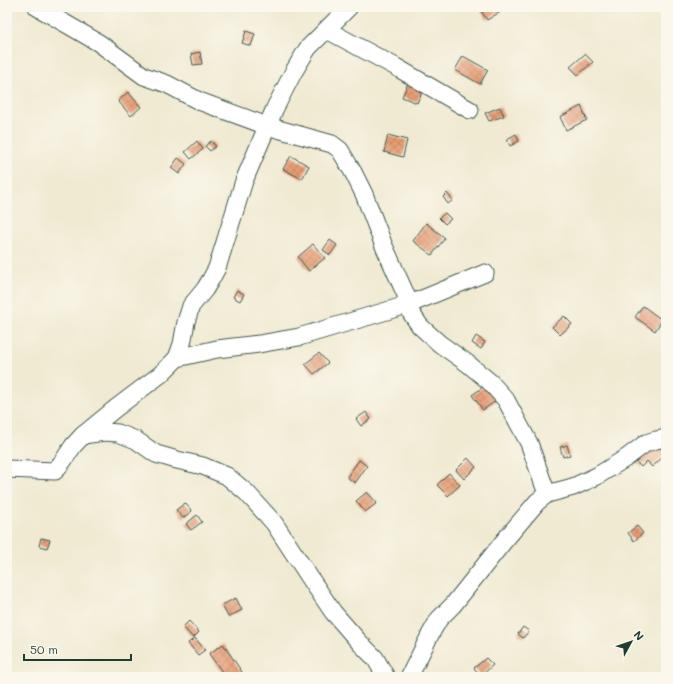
<svg xmlns="http://www.w3.org/2000/svg" width="673" height="684" font-family="Mali,sans-serif">
	<style>
		.building { fill: url(#building-cross-hatch) }
		.lines { fill: none; stroke-linecap: round; stroke-linejoin: round }
		.minor-casing { stroke: #3e574c; stroke-width: 19 }
		.minor { stroke: #fff; stroke-width: 17 }
	</style>
	<defs>
		<pattern id="building-cross-hatch" width="8" height="8" patternUnits="userSpaceOnUse"><rect width="8" height="8" fill="#e79b71"/><path d="M0 0l8 8M0 8l8-8" fill="none" stroke="#bb805e"/></pattern>
	</defs>
	<rect width="100%" height="100%" fill="#fbf7ec"/>
	<filter id="ink" filterUnits="userSpaceOnUse"><feTurbulence type="fractalNoise" baseFrequency=".025" numOctaves="2"/><feDisplacementMap in="SourceGraphic" scale="8" xChannelSelector="R" yChannelSelector="G"/><feConvolveMatrix kernelMatrix="1 2 1 2 8 2 1 2 1" color-interpolation-filters="sRGB"/></filter>
	<filter id="wash" filterUnits="userSpaceOnUse"><feTurbulence type="fractalNoise" baseFrequency=".012" numOctaves="4" result="noise"/><feDisplacementMap in="SourceGraphic" scale="16" xChannelSelector="R" yChannelSelector="G"/><feGaussianBlur stdDeviation="0.9" result="paint"/><feColorMatrix in="noise" values="0 0 0 0 0 0 0 0 0 0 0 0 0 0 0 0 0 1.4 0 .05"/><feComposite in="paint" operator="in"/></filter>
	<g filter="url(#wash)">
		<rect width="100%" height="100%" fill="#f0ead2"/>
		<g id="blocks">
			<g class="building">
				<path d="M488,7H504L505,9L487,20L481,11Z"/>
				<path d="M246,31L255,34L251,46L242,43Z"/>
				<path d="M200,52L202,64L193,65L191,54Z"/>
				<path d="M585,54L593,62L578,75L570,67Z"/>
				<path d="M463,56L488,70L480,84L455,70Z"/>
				<path d="M408,83L423,90L417,103L402,97Z"/>
				<path d="M128,92L141,107L131,116L118,101Z"/>
				<path d="M581,106L587,120L566,130L560,117Z"/>
				<path d="M500,107L504,116L489,121L485,113Z"/>
				<path d="M516,134L519,141L510,146L507,139Z"/>
				<path d="M388,135L407,140L403,157L384,152Z"/>
				<path d="M197,141L203,149L191,159L185,152Z"/>
				<path d="M211,141L216,146L210,151L205,146Z"/>
				<path d="M291,156L309,166L302,179L283,169Z"/>
				<path d="M178,158L186,164L179,174L171,168Z"/>
				<path d="M447,193L453,200L448,204L443,197Z"/>
				<path d="M445,213L451,219L445,224L439,218Z"/>
				<path d="M426,223L445,238L432,255L413,241Z"/>
				<path d="M330,240L337,245L330,255L323,250Z"/>
				<path d="M313,244L325,258L309,271L298,257Z"/>
				<path d="M237,290L244,294L240,301L233,297Z"/>
				<path d="M643,306L662,320L655,331L635,317Z"/>
				<path d="M564,316L572,324L560,335L552,327Z"/>
				<path d="M476,336L485,342L481,349L472,343Z"/>
				<path d="M319,353L328,363L314,374L305,364Z"/>
				<path d="M486,385L497,400L483,410L472,395Z"/>
				<path d="M366,412L371,419L361,426L356,419Z"/>
				<path d="M656,443L666,454L652,467L647,461L641,467L636,462Z"/>
				<path d="M567,445L570,455L563,457L560,447Z"/>
				<path d="M468,458L476,467L464,479L456,470Z"/>
				<path d="M359,460L367,466L355,483L347,477Z"/>
				<path d="M449,473L460,485L448,496L437,485Z"/>
				<path d="M367,492L377,503L365,512L356,501Z"/>
				<path d="M185,503L192,511L183,518L176,510Z"/>
				<path d="M197,515L202,522L191,530L186,524Z"/>
				<path d="M637,526L643,533L634,541L628,533Z"/>
				<path d="M41,538L50,540L47,548L39,546Z"/>
				<path d="M236,598L242,610L228,617L222,605Z"/>
				<path d="M189,621L199,632L193,638L183,627Z"/>
				<path d="M523,627L529,631L523,638L518,634Z"/>
				<path d="M195,638L205,650L198,655L188,643Z"/>
				<path d="M223,644L244,675L241,677H226L209,654Z"/>
				<path d="M486,658L493,665L481,676L474,668Z"/>
			</g>
		</g>
	</g>
	<g filter="url(#ink)">
		<use href="#blocks" fill-opacity="0" stroke="#3e574c" stroke-width="1"/>
		<g class="lines">
			<defs>
				<g id="minor">
					<path d="M37,7L99,43L144,76L167,84L199,101L267,126L332,144L340,150L353,172L364,194L384,246L410,304L411,313L420,326L440,344L467,363L490,382L506,400L529,443L547,494"/>
					<path d="M327,30L396,67L470,110"/>
					<path d="M177,358L217,349L259,344L299,337L410,304L485,273"/>
					<path d="M83,435L105,432L118,433L136,440L156,454L177,460L203,466L227,476L247,493L274,523L312,581L333,612L360,643L375,658L386,677"/>
					<path d="M7,469L55,471L63,461L73,446L83,435L116,408L161,374L177,358L182,344L186,322L191,306L205,289L211,279L217,268L244,181L275,108L294,71L308,48L349,7"/>
					<path d="M409,677L431,633L439,619L453,605L504,541L537,502L547,494L573,487L597,476L626,458L646,443L656,440L666,438"/>
				</g>
			</defs>
			<use href="#minor" class="minor-casing"/>
			<use href="#minor" class="minor"/>
		</g>
	</g>
	<rect width="673" height="684" fill="none" stroke="#fbf7ec" stroke-width="24"/>
	<g transform="translate(631 642) rotate(50)" stroke="#fbf7ec" stroke-width="3" paint-order="stroke">
	<path d="M0-3L7 15L0 10L-7 15Z" fill="#1f3d34"/>
	<text y="-6" font-size="11" font-weight="bold" text-anchor="middle" fill="#1f3d34">N</text>
	</g>
	<path d="M24 654v6h107v-6" fill="none" stroke="#1f3d34" stroke-width="2"/>
	<text x="30" y="654" font-size="12" fill="#1f3d34" stroke="#fbf7ec" stroke-width="3" paint-order="stroke">50 m</text>
</svg>
